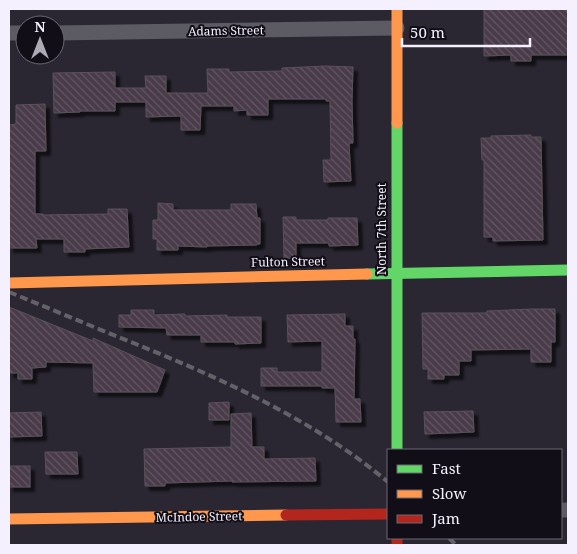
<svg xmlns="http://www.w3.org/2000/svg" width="577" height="554" font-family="'Noto Serif',serif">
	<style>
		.building { fill: url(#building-back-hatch); stroke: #59525a; filter: url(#shadow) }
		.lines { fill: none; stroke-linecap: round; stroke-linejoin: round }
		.street { stroke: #5c5a62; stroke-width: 15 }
		.fast { stroke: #63d668; stroke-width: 11 }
		.slow { stroke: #ff974d; stroke-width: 11 }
		.jam { stroke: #b3261e; stroke-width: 11 }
		.rail { stroke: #646269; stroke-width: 4; stroke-dasharray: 8 4; stroke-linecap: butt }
		.labels { text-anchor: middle; stroke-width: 4; stroke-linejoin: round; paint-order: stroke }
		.street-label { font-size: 12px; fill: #f4f0fd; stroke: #110e17 }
	</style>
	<defs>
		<pattern id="building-back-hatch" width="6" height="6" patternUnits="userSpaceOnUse" patternTransform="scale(1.25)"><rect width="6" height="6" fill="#493a48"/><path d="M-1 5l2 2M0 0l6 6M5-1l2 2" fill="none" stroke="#645763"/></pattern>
		<filter id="shadow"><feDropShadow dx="4.5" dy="4.5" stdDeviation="1" flood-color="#0009"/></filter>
	</defs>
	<rect width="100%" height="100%" fill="#2a2732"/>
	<g class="building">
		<path d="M484,9H568V55H531V61H511V55L484,56Z"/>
		<path d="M326,66L353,67L352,101L353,143H349L351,181L324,182L323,160H331L330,101H326V99H268V115H247V110L234,111V106H201L200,130H181V116L146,117V102H115V111H80V112L54,113L53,73L115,72V88H146L145,76H166V93H208L207,69H229V72L282,71V68Z"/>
		<path d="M45,104L46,151H35V214H43V215L108,214V209H127L129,247L85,249V252H64V239H36L37,248H9V125L16,124V105Z"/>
		<path d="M531,135V137H541L543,240L493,241V237H484V160H482L481,138H491V136Z"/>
		<path d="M158,203L173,204V210H231V204H256L257,218H260V244H257V245L207,246V247L178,246V250H157V239H153V220H158Z"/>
		<path d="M283,217H296V220H328V218H357L358,245L329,246V243H296V258H284Z"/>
		<path d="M9,307L93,341V338L165,370L157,392H94L93,363L46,362V367L32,368V379H18V373H9Z"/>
		<path d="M532,309H555V342H551V362H531V349L471,350V361H459V375H444V379H428V369H423L422,313H487V311Z"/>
		<path d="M131,310H154V315L185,314V316L227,315V317H261V343L235,344V342H201V335H167L166,328L119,327V315H131Z"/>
		<path d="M345,314V326H353V339H355L354,399H360L361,422H336L335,388H322V386H261V368H277V372H322V341L288,342L287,315Z"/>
		<path d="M229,402V420H209V403Z"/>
		<path d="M473,411L474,432L425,434L424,412Z"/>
		<path d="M41,412L42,436L9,437V413Z"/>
		<path d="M251,413L252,447H264V459L315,458L316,481L232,482V481L165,483V486H145L144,449L231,447V414Z"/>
		<path d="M45,452H77L78,474H46Z"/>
		<rect x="9" y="466" width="21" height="21"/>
	</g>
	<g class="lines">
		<g class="street">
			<path d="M9,33H25"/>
			<path d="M55,33L397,28"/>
			<path d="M561,510H568"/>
		</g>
		<g class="fast">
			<path d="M397,123V450"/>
			<path d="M367,274L568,270"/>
		</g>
		<g class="slow">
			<path d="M397,123V9"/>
			<path d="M9,283L367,274"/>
			<path d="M9,519L286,515"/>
		</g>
		<g class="jam">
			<path d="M286,515L388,514"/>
			<path d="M397,538V545"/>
		</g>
		<g class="rail">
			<path d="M9,292C51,309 93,327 136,344C224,380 314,420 388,482"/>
			<path d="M449,538L456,545"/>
		</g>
	</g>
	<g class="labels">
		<g class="street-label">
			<text transform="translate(226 31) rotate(-1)" y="4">Adams Street</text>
			<text transform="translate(382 229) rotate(-90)" y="4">North 7th Street</text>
			<text transform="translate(288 262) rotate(-1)" y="4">Fulton Street</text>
			<text transform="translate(199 517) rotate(-1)" y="4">McIndoe Street</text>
		</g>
	</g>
	<rect width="577" height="554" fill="none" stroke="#f4f0fd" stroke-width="20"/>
	<rect x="387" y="449" width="175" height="90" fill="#110e17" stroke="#6c6873"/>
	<rect x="397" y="465" width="25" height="8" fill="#63d668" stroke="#6c6873"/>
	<text x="432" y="474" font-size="15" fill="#f4f0fd">Fast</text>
	<rect x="397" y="490" width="25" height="8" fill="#ff974d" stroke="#6c6873"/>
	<text x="432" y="499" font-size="15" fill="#f4f0fd">Slow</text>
	<rect x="397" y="515" width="25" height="8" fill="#b3261e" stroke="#6c6873"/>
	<text x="432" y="524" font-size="15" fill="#f4f0fd">Jam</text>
	<g transform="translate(40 40)"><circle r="24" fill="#110e17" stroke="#6c6873"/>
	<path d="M0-4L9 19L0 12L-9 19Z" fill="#adaab6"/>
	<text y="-8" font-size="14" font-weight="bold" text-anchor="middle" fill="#f4f0fd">N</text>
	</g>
	<path d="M402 38v8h128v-8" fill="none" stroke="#f4f0fd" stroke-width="2.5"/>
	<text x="410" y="38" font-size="15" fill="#f4f0fd" stroke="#110e17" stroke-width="4" paint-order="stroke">50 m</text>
</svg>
